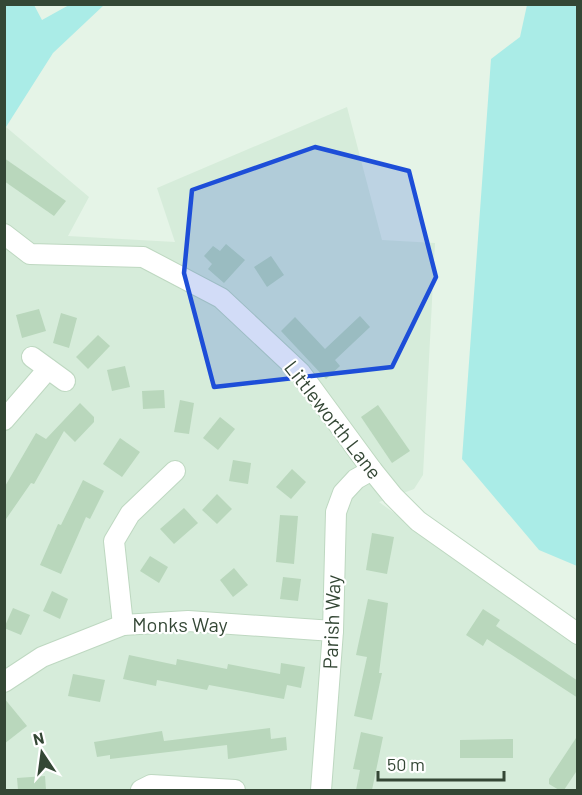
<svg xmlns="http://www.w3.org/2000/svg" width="582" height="795" font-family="Barlow,sans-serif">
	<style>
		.residential { fill: #d6ecda }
		.green { fill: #aaece7 }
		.building { fill: #b9d7bc }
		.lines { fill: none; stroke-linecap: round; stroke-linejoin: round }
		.minor-casing { stroke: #bed8c1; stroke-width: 22 }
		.minor { stroke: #fff; stroke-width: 20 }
		.marked { fill: #1d4ed8; fill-opacity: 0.2; stroke: #1d4ed8; stroke-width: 4.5; stroke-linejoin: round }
		.labels { text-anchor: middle; stroke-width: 4.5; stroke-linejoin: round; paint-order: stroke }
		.street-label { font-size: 20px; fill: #344735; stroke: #fff }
	</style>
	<rect width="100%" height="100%" fill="#e5f4e7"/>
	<path class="residential" d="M347,107L382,240L435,243L423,475L414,489L379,502L577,645V790H5L4,120L6,127L89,197L68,236L175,242L157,188Z"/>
	<g class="green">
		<path d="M4,5H34L42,20L69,5H104L53,53L6,127Z"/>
		<path d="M527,5H577V566L539,550L462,459L491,59L520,37Z"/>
	</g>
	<g class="building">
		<path d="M4,158L66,201L54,216L4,181Z"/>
		<path d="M226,244L245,260L224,283L208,269L212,264L204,256L213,246L220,251Z"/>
		<path d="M271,256L284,275L267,287L254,267Z"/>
		<path d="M39,309L46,331L22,338L16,315Z"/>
		<path d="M61,313L77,318L69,348L53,343Z"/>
		<path d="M360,316L370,327L335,360L340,366L326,379L281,331L295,317L325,349Z"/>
		<path d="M98,335L110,346L88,369L76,357Z"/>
		<path d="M125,366L130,387L112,391L107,370Z"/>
		<path d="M164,390L165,408L143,409L142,391Z"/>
		<path d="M180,400L194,403L189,434L174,432Z"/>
		<path d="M80,403L94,417V422L75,442L64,431L34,484L31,483L4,522V488L36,433L46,439Z"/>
		<path d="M378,405L410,451L392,463L361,417Z"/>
		<path d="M220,417L235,429L218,450L203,438Z"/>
		<path d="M120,438L140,452L122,477L103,464Z"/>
		<path d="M233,460L251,463L248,484L229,481Z"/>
		<path d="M292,469L306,482L291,499L276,487Z"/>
		<path d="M83,480L104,491L90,519L86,517L61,574L40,565L58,524L61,525Z"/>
		<path d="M217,494L232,509L217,524L202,510Z"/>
		<path d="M184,508L198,523L174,544L160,529Z"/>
		<path d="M280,515L298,516L294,564L276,562Z"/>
		<path d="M372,533L394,537L387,574L366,570Z"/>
		<path d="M150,556L168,567L159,583L140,571Z"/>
		<path d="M234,568L248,585L233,597L220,580Z"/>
		<path d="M283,577L301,579L298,601L280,599Z"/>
		<path d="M52,591L68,599L60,619L43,611Z"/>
		<path d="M368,599L388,603L379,673H382L372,720L354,716L367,657L356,655Z"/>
		<path d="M13,608L30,615L21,635L4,628Z"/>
		<path d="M483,609L500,620L496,626L578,681V698L487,639L483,646L466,635Z"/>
		<path d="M129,655L176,665L177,659L227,669L228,664L280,674L281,663L305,667L301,688L287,685L284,699L209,685L207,690L157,680L156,686L123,679Z"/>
		<path d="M73,674L105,680L100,702L68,696Z"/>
		<path d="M4,698L27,726L4,744Z"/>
		<path d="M270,728L271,739L286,737L287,750L228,759L227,745L110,759V755L97,757L94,742L162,731L164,741Z"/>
		<path d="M361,732L383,737L372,790H356L360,770L353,769Z"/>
		<path d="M578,735V769L564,790H559L549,784V779Z"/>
		<path d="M513,739V758H460V740Z"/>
		<path d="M45,776L46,790H18L17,778Z"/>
	</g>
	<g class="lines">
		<defs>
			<g id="minor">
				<path d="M4,234L30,254L143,257L221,298L300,372L372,470L393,496L418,521L578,634"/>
				<path d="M32,357L65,381"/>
				<path d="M4,420L48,369"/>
				<path d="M123,625L114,541L130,514L175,471"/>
				<path d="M4,682L42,657L123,625L188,621L333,631"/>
				<path d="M141,790L151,785L235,790"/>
				<path d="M321,790L333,631L336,512L343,493L356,479L372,470"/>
			</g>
		</defs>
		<use href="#minor" class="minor-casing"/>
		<use href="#minor" class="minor"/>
	</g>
	<path class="marked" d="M315,147L409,171L436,277L392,367L214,387L184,273L192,190Z"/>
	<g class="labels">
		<g class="street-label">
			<text transform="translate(333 420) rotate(52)" y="7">Littleworth Lane</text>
			<text transform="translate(332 622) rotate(-88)" y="7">Parish Way</text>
			<text x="180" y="632">Monks Way</text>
		</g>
	</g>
	<rect width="582" height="795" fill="none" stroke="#344735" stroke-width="12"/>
	<g transform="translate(42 753) rotate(347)" stroke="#ffffff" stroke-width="4.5" paint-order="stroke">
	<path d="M0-4.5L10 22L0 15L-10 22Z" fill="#344735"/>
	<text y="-9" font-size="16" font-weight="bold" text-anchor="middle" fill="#344735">N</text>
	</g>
	<path d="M378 771v9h126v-9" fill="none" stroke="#344735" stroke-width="3"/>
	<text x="387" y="771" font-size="18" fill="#344735" stroke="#ffffff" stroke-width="4.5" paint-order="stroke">50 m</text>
</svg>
